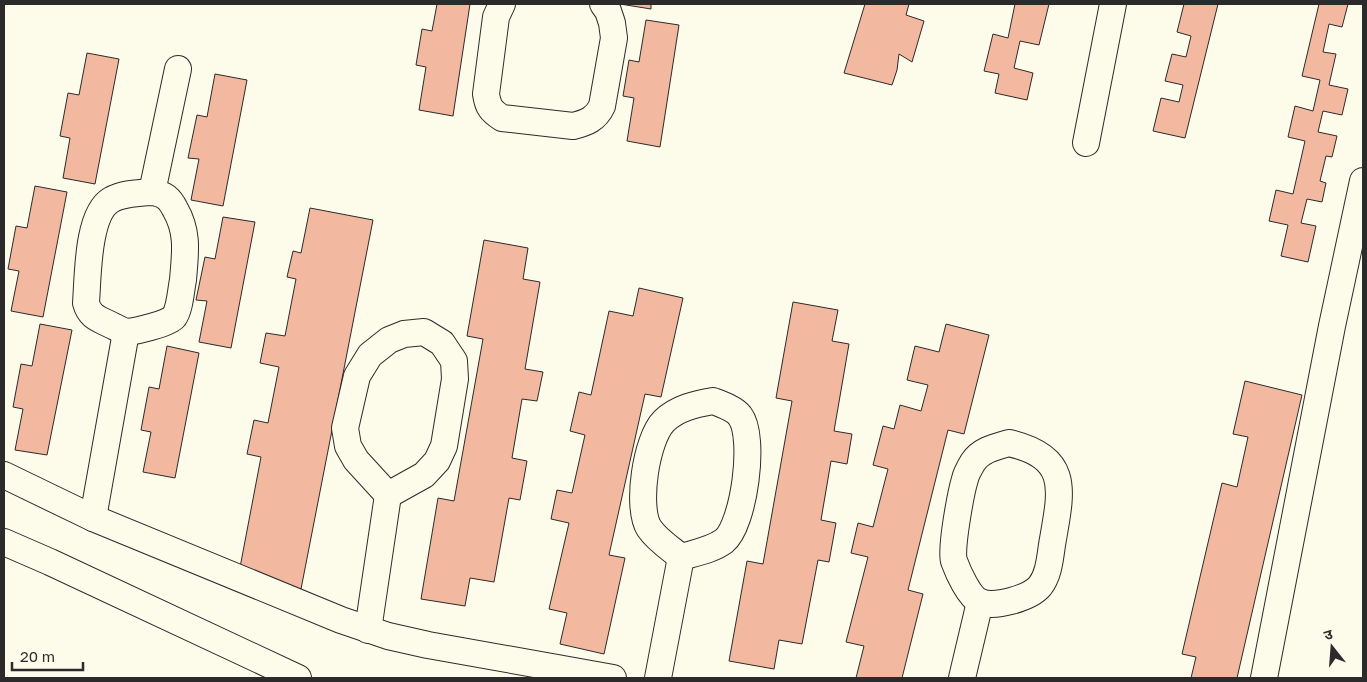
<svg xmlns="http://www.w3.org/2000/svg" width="1367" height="682" font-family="'Golos Text','Noto Sans Devanagari',sans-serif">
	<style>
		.building { fill: #f2b8a0; stroke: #2b2b2b }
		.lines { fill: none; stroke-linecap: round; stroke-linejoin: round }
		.minor-casing { stroke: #2b2b2b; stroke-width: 28 }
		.minor { stroke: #fdfbea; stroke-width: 26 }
	</style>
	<rect width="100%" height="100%" fill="#fdfbea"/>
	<g class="building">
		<path d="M437,4H470L453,116L419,110L426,67L416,65L422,29L432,31Z"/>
		<path d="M620,4H651V9Z"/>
		<path d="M865,4H909L906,15L924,21L912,62L899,54L897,70L892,85L844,73Z"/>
		<path d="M1015,4H1049L1039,45L1020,41L1014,68L1033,73L1027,100L995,93L999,74L984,71L993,34L1008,38Z"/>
		<path d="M1184,4H1218L1185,138L1153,131L1161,98L1179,102L1183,85L1165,81L1172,54L1186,57L1191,36L1177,32Z"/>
		<path d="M1319,4H1348L1342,27L1329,24L1323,52L1336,54L1329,85L1348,89L1342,115L1323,111L1318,132L1337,136L1332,157L1326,156L1320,181L1326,183L1322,202L1307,199L1301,223L1316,226L1308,262L1281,256L1288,225L1269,221L1276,190L1293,194L1305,141L1288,137L1295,106L1313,111L1320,80L1302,76Z"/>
		<path d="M646,20L679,25L660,147L627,141L634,98L623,96L629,60L639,62Z"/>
		<path d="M87,53L119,59L95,184L63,178L70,138L60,136L68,93L79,95Z"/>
		<path d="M215,74L247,80L223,206L191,200L199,159L188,158L197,115L207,117Z"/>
		<path d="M35,186L67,192L43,317L11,311L19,271L8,269L16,226L27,228Z"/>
		<path d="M310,208L373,220L301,589L238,578L261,457L247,454L254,420L268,423L279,367L260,363L266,333L285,336L296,279L287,277L293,251L301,253Z"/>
		<path d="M223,217L255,222L231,348L199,342L207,301L196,300L205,257L215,259Z"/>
		<path d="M484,240L528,248L523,279L540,282L525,369L543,372L537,401L522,399L512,458L527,461L520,500L509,498L494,582L470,578L465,606L421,599L438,498L454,501L483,339L467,336Z"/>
		<path d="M639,288L683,298L661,397L645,394L609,555L625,558L604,654L560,644L567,613L549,609L569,523L551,519L557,490L572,493L585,435L570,431L579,392L591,395L609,311L633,316Z"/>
		<path d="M793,302L838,310L832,341L849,344L834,431L852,434L847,464L831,461L821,520L836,523L829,562L818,560L802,644L779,640L774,669L729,661L747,561L763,564L792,401L776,398Z"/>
		<path d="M40,324L72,330L47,455L15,450L23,409L13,407L21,364L32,366Z"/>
		<path d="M946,324L989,335L964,434L948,430L908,590L923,594L902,678H856L864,646L846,642L868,557L851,553L858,523L873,527L888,469L873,465L883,426L894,429L900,405L921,411L928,385L907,380L915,346L939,352Z"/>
		<path d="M167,346L199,353L175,478L143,472L151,432L141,430L149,387L159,389Z"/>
		<path d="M1245,381L1302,395L1237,678H1191L1196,657L1182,654L1222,483L1237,487L1248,437L1233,434Z"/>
	</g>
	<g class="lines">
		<defs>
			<g id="minor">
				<path d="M502,4L496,17L486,94C488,107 491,111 502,118L573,126C586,123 596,119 602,106L614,38L612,23L608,11L603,4"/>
				<path d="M1086,143L1113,4"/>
				<path d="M152,192C165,194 170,199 175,209C189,233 185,254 183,280C181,289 180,309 174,317C168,324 136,331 127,332C123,332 118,328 113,326C100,319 90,318 86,303C88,278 87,214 111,200C123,193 139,193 152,192Z"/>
				<path d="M152,192L178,69"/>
				<path d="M424,332L442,343L454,361L455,379L444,446L437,461L424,475L388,495L356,460L348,446L345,428L357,376L370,355L389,340L404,334Z"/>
				<path d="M713,401C721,404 735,409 740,416C756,437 744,525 724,541C712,550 695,553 681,557C671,549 657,540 649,528C636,507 646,439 664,421C677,408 696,404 713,401Z"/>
				<path d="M1009,443C1069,457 1062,488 1053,539C1050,555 1050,573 1040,586C1030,598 995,608 980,602C969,597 958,572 954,561C950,551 961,492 965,479C966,474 970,467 973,462C981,450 995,447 1009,443Z"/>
				<path d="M4,475L93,518L341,620L388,636L428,645L613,678"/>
				<path d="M93,518L126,332"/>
				<path d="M4,542L50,562L298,678"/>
				<path d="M368,630L388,495"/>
				<path d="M658,678L681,557"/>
				<path d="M962,678L980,602"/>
				<path d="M1264,678L1332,326L1363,181"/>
			</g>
		</defs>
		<use href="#minor" class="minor-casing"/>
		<use href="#minor" class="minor"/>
	</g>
	<rect width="1367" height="682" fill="none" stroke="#2b2b2b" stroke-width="10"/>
	<g transform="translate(1332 647) rotate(343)" stroke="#fdfbea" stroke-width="4" paint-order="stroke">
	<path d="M0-4L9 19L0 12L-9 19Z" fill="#2b2b2b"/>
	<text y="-8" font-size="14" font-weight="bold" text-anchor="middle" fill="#2b2b2b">उ</text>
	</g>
	<path d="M12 662v8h71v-8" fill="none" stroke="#2b2b2b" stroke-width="2.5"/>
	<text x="20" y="662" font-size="15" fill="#2b2b2b" stroke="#fdfbea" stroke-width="4" paint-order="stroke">20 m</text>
</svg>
